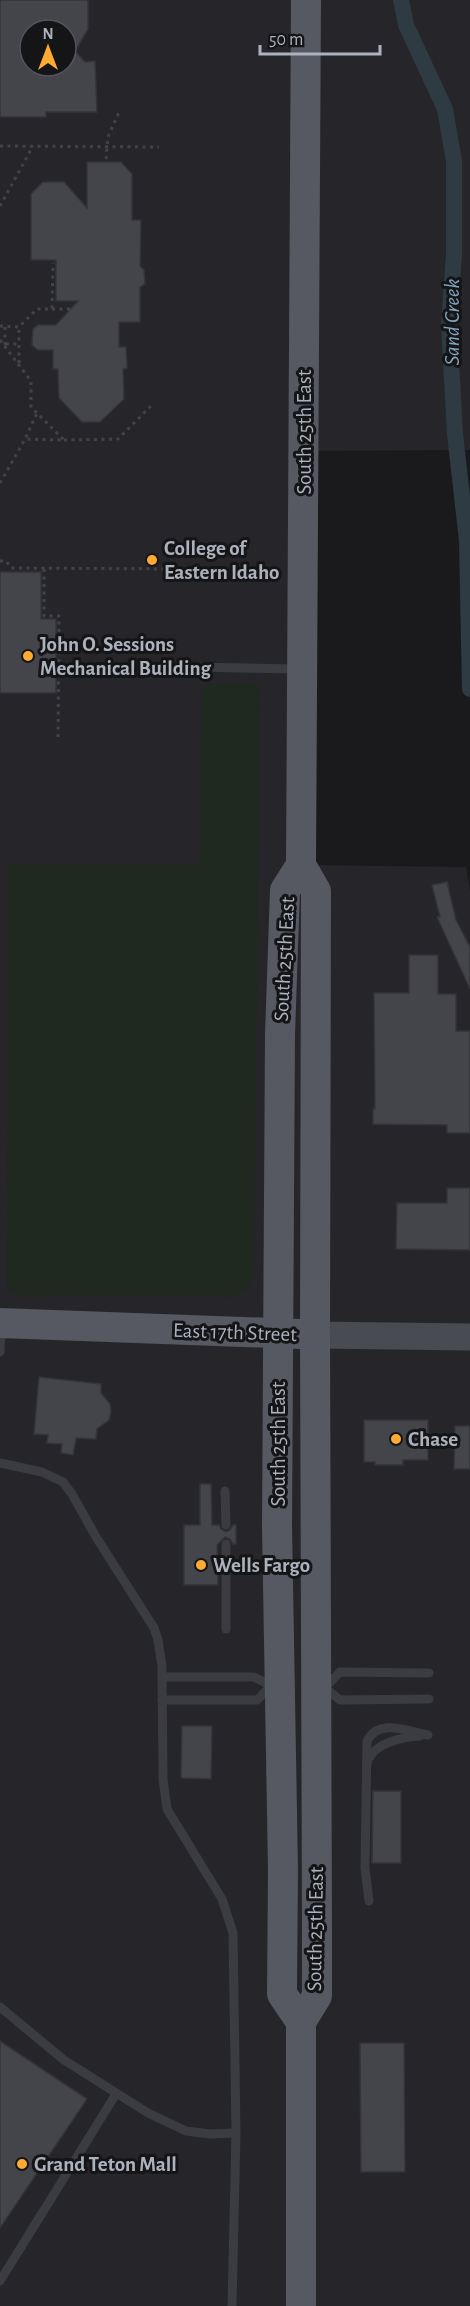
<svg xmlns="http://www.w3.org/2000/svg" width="470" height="2306" font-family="'Alegreya Sans',sans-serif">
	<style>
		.built { fill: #26262a; fill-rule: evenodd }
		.green { fill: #1f2920 }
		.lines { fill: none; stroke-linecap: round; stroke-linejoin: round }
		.canal { stroke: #2e3b43; stroke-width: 16 }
		.building { fill: #44454a; stroke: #343439; stroke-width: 1.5; fill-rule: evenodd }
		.path { stroke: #404449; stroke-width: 3; stroke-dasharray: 3 4.5; stroke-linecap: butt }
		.lane { stroke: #3a3c42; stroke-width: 9 }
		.secondary { stroke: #484b52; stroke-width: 27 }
		.primary { stroke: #565961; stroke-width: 30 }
		.poi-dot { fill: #ffaa30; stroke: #151518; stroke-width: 2 }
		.labels { text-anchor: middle; stroke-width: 6; stroke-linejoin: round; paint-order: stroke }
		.street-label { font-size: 21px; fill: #abb2bd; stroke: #151518 }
		.poi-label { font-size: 21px; font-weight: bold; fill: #abb2bd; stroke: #151518; text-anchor: start }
		.water-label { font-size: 22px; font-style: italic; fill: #80a4bb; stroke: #151518 }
	</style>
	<rect width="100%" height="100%" fill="#1a1a1d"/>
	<path class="built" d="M0,0H470V450L304,451L301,865L466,867L470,890V2306H299L298,1904L296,2306H0ZM30,30H66V66H30Z"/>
	<path class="green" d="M211,683H260L254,1276L248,1289L233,1297L17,1295L7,1290L8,864H200L202,692Z"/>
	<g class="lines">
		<path class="canal" d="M401,0L406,25L445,109L454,161V255L449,325L455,434L467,541L470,689"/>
	</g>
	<g class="building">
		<path d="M0,0H88V29L75,51L85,62L95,61L97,112H46V117H0ZM30,30H66V66H30Z"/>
		<path d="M87,162H121L132,174V220H141L140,266L144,270L145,284L140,287V322H119V347H126L127,368L123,369L124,399L100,422H82L59,398L58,369H53V350H38L32,345L33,329L38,325H56L78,301H56V260H31V194L43,182H64L87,208Z"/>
		<path d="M0,572H41V619H56V693H0Z"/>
		<path d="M447,882L456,920L470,947V989L437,917H440L432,885Z"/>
		<path d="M409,955H438V994H456V1031H470V1133H447V1125L373,1124V1109H375L374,993H409Z"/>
		<path d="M447,1188H470V1250L396,1249L397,1203H447Z"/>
		<path d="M39,1377L101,1384V1393L110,1404L111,1412L109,1420L97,1429L96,1439L76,1438L73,1455L61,1453L62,1444L47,1443L48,1435L34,1434Z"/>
		<path d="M364,1420H428V1460H403V1465H375V1462H364Z"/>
		<path d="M455,1426H470V1469H454Z"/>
		<path d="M200,1484H211L212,1525H219L221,1529L226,1532L230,1530L233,1525H236V1544H233L230,1539L225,1537L217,1545L218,1585H184V1525H200Z"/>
		<path d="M182,1726H212L211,1779L181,1778Z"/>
		<path d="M373,1791H401V1863H372Z"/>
		<path d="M0,2041L87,2099L0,2228Z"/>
		<path d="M360,2043H404L405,2172H361Z"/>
	</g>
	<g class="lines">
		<g class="path">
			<path d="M0,146L159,147"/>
			<path d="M106,159L108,137L120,110"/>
			<path d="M0,206L33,146"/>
			<path d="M52,309H72"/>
			<path d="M0,326L19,327L37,309H52L53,263"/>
			<path d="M0,340L31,381V407L64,440L25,439L37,413"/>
			<path d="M6,344H19"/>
			<path d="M5,345V326"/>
			<path d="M19,363V326"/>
			<path d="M64,440L118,439L153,404"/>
			<path d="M0,483L25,439"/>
			<path d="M0,561H6L11,568L166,569"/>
			<path d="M44,569V616H59L58,740"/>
		</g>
		<g class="lane">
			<path d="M192,667L298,669"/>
			<path d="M0,1352L1,1327"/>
			<path d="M0,1463L42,1472L63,1482L72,1494L96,1537L154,1628L158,1640L162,1666L163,1779L167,1809L222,1899L233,1933L236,2133L232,2306"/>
			<path d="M225,1491L226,1525"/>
			<path d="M226,1544V1629"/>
			<path d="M162,1677H254L274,1687"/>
			<path d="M321,1688H325L340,1700L429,1699"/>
			<path d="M325,1688L340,1672L429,1673"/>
			<path d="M162,1700H257L270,1687"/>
			<path d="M367,1764C371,1744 401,1737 420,1736"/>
			<path d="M369,1901L365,1868L367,1741C379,1718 407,1731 428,1735"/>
			<path d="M0,2007L64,2060L148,2113L186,2131L210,2134L236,2133"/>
			<path d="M0,2281L116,2094"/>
		</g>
		<path class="secondary" d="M315,1335L470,1337"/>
		<g class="primary">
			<path d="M301,865L316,891L315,1335L317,1928V1996L301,2022V2306"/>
			<path d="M0,1323L300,1334"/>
			<path d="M301,2022L282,1994L283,1870L277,1525L280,1035L285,890L301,865L306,0"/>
		</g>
	</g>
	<g class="poi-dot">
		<circle cx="152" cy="560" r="6"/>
		<circle cx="28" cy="656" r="6"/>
		<circle cx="396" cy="1439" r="6"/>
		<circle cx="201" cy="1565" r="6"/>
		<circle cx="22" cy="2164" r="6"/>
	</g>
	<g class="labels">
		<g class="street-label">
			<text transform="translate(304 432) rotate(-90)" y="7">South 25th East</text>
			<text transform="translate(284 959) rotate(-87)" y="7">South 25th East</text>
			<text transform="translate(235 1332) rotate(2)" y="7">East 17th Street</text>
			<text transform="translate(278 1444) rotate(-90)" y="7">South 25th East</text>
			<text transform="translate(315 1929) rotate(-89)" y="7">South 25th East</text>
		</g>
		<g class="poi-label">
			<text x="164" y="555">College of<tspan x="164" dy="24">Eastern Idaho</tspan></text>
			<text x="40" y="651">John O. Sessions<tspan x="40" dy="24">Mechanical Building</tspan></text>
			<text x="408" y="1446">Chase</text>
			<text x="213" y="1572">Wells Fargo</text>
			<text x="34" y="2171">Grand Teton Mall</text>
		</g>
		<g class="water-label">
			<text transform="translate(451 322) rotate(-90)" y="8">Sand Creek</text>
		</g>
	</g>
	<g transform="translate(48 48)"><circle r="28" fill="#151518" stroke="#51545a" stroke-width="1.5"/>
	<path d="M0-4.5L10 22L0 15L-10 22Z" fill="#ffaa30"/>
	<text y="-9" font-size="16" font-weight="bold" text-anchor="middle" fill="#abb2bd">N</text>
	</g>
	<path d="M260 45v9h120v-9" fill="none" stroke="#abb2bd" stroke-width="3"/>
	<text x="269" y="45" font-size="18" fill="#abb2bd" stroke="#151518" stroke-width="4.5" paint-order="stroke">50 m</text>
</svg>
